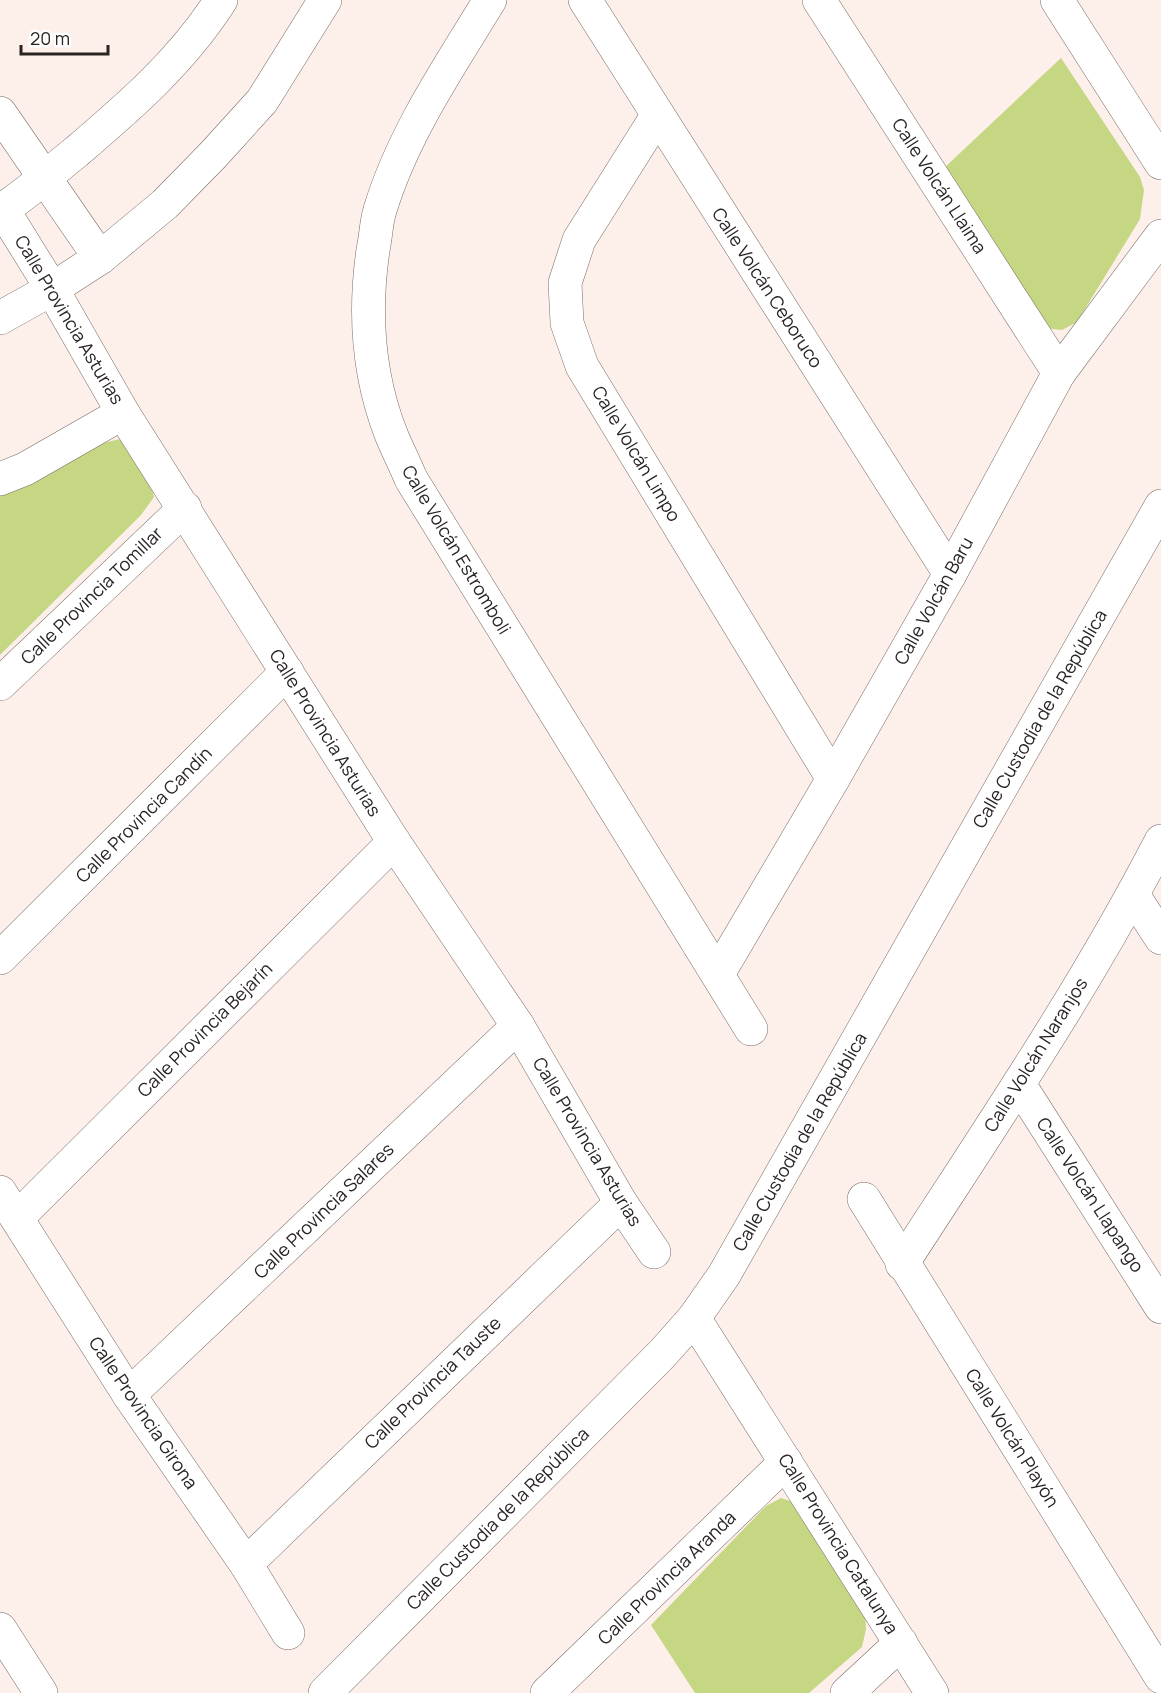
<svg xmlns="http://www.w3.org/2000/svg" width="1161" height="1693" font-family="Manrope,sans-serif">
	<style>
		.green { fill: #c6d783 }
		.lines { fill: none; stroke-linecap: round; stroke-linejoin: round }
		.street-casing { stroke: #786d68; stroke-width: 34 }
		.secondary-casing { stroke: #786d68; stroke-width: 34 }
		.street { stroke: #fff; stroke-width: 33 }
		.secondary { stroke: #fff; stroke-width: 33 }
		.labels { text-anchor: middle; stroke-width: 6; stroke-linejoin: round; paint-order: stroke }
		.street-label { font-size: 18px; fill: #292422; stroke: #fff }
	</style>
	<rect width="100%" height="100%" fill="#fdefea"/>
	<g class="green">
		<path d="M1061,58L1140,177L1144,190L1140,219L1077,322L1062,330L1044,328L943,169Z"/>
		<path d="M120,439L150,483L154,497L141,515L0,655V496L103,443Z"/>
		<path d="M781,1498L797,1503L865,1611L866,1629L862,1647L809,1693H695L651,1625L766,1506Z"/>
	</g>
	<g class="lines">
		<defs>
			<g id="street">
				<path d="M490,0C449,67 403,134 380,210C376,222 376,237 373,250C364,312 368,375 391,434C397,449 405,464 411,479L751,1029"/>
				<path d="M585,0L950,574"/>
				<path d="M819,0L1059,373"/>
				<path d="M1057,0L1161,163"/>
				<path d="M0,113L100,258"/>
				<path d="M657,116L579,240L565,283L567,323L582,366L833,779"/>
				<path d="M3,210L52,289L123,413L394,842L518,1026L621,1203L654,1252"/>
				<path d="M0,479L25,469L123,413"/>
				<path d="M0,684L185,508"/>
				<path d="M1133,895L1161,938"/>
				<path d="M0,958L287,672"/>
				<path d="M718,974L833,779L950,574L1059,373L1161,236"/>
				<path d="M1019,1084L1161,1307"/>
				<path d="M0,1192L129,1395L246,1564L288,1633"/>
				<path d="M864,1199L1161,1677"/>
				<path d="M17,1218L394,842"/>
				<path d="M902,1264C992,1125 1085,988 1161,841"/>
				<path d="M694,1318L932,1693"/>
				<path d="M129,1395L518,1026"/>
				<path d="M246,1564L621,1203"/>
				<path d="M547,1693L786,1462"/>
				<path d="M847,1693L901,1643"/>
			</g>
			<g id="secondary">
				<path d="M0,211C27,194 51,172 76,152C130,106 183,60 221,0"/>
				<path d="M0,318L52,289L100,258L165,204L213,155L262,101L325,0"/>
				<path d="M0,1629L41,1693"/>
				<path d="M325,1693L663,1353L694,1318L724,1275L1161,506"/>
			</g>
		</defs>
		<use href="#street" class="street-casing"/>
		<use href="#secondary" class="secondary-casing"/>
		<use href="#street" class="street"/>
		<use href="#secondary" class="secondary"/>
	</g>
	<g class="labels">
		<g class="street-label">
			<text transform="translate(939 186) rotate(57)" y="6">Calle Volcán Llaima</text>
			<text transform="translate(767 288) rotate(57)" y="6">Calle Volcán Ceboruco</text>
			<text transform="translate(69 320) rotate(59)" y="6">Calle Provincia Asturias</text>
			<text transform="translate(636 454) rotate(59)" y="6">Calle Volcán Limpo</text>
			<text transform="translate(456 550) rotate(59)" y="6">Calle Volcán Estromboli</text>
			<text transform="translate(92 596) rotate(-44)" y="6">Calle Provincia Tomillar</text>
			<text transform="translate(934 601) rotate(-61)" y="6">Calle Volcán Baru</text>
			<text transform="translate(1040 719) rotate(-60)" y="6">Calle Custodia de la República</text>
			<text transform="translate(325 733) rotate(58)" y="6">Calle Provincia Asturias</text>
			<text transform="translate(144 815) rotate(-45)" y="6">Calle Provincia Candín</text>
			<text transform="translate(205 1030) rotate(-45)" y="6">Calle Provincia Bejarín</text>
			<text transform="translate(1036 1055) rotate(-58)" y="6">Calle Volcán Naranjos</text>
			<text transform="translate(587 1142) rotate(59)" y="6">Calle Provincia Asturias</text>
			<text transform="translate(800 1142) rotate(-60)" y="6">Calle Custodia de la República</text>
			<text transform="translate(1090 1195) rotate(57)" y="6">Calle Volcán Llapango</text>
			<text transform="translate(324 1211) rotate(-44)" y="6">Calle Provincia Salares</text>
			<text transform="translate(433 1383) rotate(-44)" y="6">Calle Provincia Tauste</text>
			<text transform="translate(143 1413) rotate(56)" y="6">Calle Provincia Girona</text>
			<text transform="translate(1012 1438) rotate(58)" y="6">Calle Volcán Playón</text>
			<text transform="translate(498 1519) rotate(-45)" y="6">Calle Custodia de la República</text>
			<text transform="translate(838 1544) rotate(58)" y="6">Calle Provincia Catalunya</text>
			<text transform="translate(667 1578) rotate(-44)" y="6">Calle Provincia Aranda</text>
		</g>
	</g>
	<path d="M21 45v9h87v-9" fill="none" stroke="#292422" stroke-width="3"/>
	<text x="30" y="45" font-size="18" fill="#292422" stroke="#ffffff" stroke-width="4.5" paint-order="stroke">20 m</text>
</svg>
